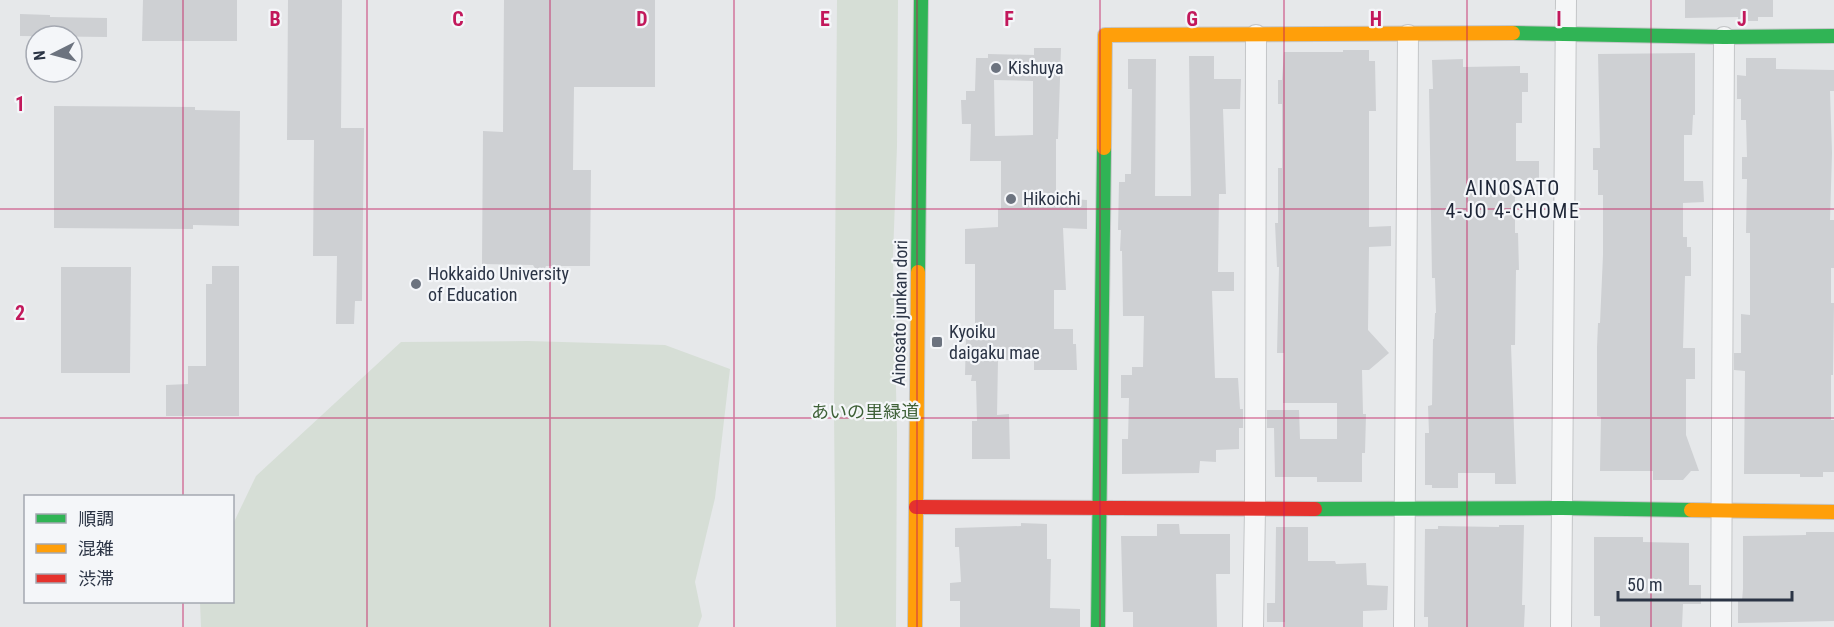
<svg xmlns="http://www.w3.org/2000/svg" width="1834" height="627" font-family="'Roboto Condensed','Noto Sans JP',sans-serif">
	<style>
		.green { fill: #d6ded6 }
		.building { fill: #ced0d3; fill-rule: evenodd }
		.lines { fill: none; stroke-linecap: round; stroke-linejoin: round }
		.street-casing { stroke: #c4c6c8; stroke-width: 22 }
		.fast-casing { stroke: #c4c6c8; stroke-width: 16 }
		.slow-casing { stroke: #c4c6c8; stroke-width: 16 }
		.jam-casing { stroke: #c4c6c8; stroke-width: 16 }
		.street { stroke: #f5f6f7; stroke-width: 20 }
		.fast { stroke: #30b455; stroke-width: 14 }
		.slow { stroke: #ff9f0a; stroke-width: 14 }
		.jam { stroke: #e5322d; stroke-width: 14 }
		.grid { fill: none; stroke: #c2185b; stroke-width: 1.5; stroke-opacity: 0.55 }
		.poi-dot { fill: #6c737f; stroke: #f4f6f9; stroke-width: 2 }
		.labels { text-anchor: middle; stroke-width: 4.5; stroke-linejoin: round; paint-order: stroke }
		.poi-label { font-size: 18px; fill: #2b3445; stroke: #f4f6f9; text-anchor: start }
		.street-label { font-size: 18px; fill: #2b3445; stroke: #f4f6f9 }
		.park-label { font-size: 18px; fill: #3f6138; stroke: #f4f6f9 }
		.neighbourhood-label { font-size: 20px; letter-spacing: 1.5px; fill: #1d2536; stroke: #f4f6f9 }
		.grid-label { font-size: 20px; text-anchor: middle; font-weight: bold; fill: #c2185b; stroke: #f4f6f9; stroke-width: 4.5; stroke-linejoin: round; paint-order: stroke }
	</style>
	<rect width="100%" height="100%" fill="#e6e8ea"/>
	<g class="green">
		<path d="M837,0H898L897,146L893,256L897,432L896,627H836L834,412Z"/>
		<path d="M528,341L665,345L730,369L715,498L695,582L702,616L698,627H201L200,602H232L233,524L256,476L401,342Z"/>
	</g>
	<g class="building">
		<path d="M143,0H237V41H142Z"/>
		<path d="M288,0H342L341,128H364L362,301H355L354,324H336L337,256H313L314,140H287Z"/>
		<path d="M504,0H655V87H574L573,170H591L590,266H546L540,278L533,265L482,264L483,131L503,132Z"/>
		<path d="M1685,0H1773V17H1758V21H1738V17L1685,18Z"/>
		<path d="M20,14L50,15V17L107,18V37L20,36Z"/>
		<path d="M1034,48H1061L1058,139H1056V198L1087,200V229L1063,228L1066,290H1054V329H1073V344H1076L1077,370H1034V360H998L997,415L1009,414L1010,459H972V421H977L976,381H971L972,375H965L966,337H970V327H975V264H965V229L998,227V209H1001V161H970L971,124H962L961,100H966V91H975L976,58H988V54L1034,55ZM994,80L1033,81V135L995,136Z"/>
		<path d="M1343,50H1369V61H1375L1376,111H1369V227L1391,226V246L1369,247L1368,330L1389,353L1369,370H1362L1363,414H1366L1365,453H1362V482H1317V477H1275L1274,428H1267V410H1299L1300,439H1337V403H1283L1284,353H1277L1279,267H1277L1275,223H1278V168H1282V104H1278V80H1282L1284,52H1343Z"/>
		<path d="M1695,53V115H1693L1692,135H1684V181H1703L1704,202L1683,203V237H1687V247H1691V276H1685L1683,348H1695V379H1686V435L1699,471H1691L1683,480H1653V471H1600L1601,417L1597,416V347L1598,323H1600L1603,255V195H1598V170H1593V148H1600L1598,54Z"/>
		<path d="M1189,56H1214V79H1241L1240,109H1223L1226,194H1219L1218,272H1234V291H1212L1215,378H1238L1240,409H1243V428H1239V449L1216,450V462L1200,461L1199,473L1122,474V439H1128L1129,398H1121V375H1132V367H1143L1144,316H1123L1122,251H1120L1121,230H1118L1119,182H1125V174H1131L1132,89H1128V59H1156L1155,196H1191Z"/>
		<path d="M1746,58H1776V69L1834,70V91H1830L1832,153L1830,220H1834V268H1831V303H1834L1833,375H1831V420H1834V472H1823V477H1800V474H1744L1745,371L1734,370V353H1741V314L1750,315V233H1746L1747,179H1742V157H1747L1746,120H1741V99H1737V75L1746,76Z"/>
		<path d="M1463,59V67L1520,66V73H1528V92H1522V123H1516V161H1539V180H1515V233H1518L1519,270H1516L1515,345H1511L1516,484H1495V473H1458V488H1432V485H1425V433H1429L1428,406L1432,405L1433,339H1434L1435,313H1436L1435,278H1432L1429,89H1433L1432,60Z"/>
		<path d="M54,106L195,107V110L240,111L239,226L193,225V229L54,228Z"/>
		<path d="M212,266H239V416H166V385L188,384V366H206V284H212Z"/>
		<path d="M61,267H131L130,373H61Z"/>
		<path d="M1021,523L1047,524V559H1051L1050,608L1080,609V627H960V601H950V583L961,582L959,547H955V528L1021,526Z"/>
		<path d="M1157,524H1179L1180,534H1230V574H1216L1217,627H1133V612H1123L1121,536H1157Z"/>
		<path d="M1499,525H1524L1522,605H1525L1524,627H1428V617H1424L1425,529H1438V526L1499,527Z"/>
		<path d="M1276,527H1308V561H1335L1336,564L1366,563L1367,585L1388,586L1387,610L1363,611V627H1285V622H1267V603H1275Z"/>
		<path d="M1806,532H1834V621L1738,623V601H1742L1743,589V536L1806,535Z"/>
		<path d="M1594,537H1643V542L1689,543V585H1701V604H1683L1682,627H1600V616H1594Z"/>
	</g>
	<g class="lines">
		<defs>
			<g id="street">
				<path d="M1253,627L1255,509L1256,35"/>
				<path d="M1404,627L1408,35"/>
				<path d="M1561,627L1566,0"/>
				<path d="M1721,627L1724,37"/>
			</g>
			<g id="fast">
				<path d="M1513,33L1724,37L1834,36"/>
				<path d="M918,272L921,0"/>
				<path d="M1315,509L1562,508L1691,510"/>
				<path d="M1098,627L1104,148"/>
			</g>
			<g id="slow">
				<path d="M1104,148L1105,35L1513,33"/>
				<path d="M1691,510L1834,512"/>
				<path d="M915,627L918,272"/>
			</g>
			<path id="jam" d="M916,507L1315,509"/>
		</defs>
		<use href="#street" class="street-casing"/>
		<use href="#fast" class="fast-casing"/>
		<use href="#slow" class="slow-casing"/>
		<use href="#jam" class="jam-casing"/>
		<use href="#street" class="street"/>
		<use href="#fast" class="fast"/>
		<use href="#slow" class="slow"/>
		<use href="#jam" class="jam"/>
	</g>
	<path class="grid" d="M183,0V496M367,0V627M550,0V627M734,0V627M917,0V627M1100,0V627M1284,0V627M1467,0V627M1651,0V627M0,209H1834M0,418H1834M183,602V627"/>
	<g class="poi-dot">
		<circle cx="996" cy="68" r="6"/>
		<circle cx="1011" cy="199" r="6"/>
		<circle cx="416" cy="284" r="6"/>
		<rect x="931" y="336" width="12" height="12" rx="3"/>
	</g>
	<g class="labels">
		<g class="poi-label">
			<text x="1008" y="74">Kishuya</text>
			<text x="1023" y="205">Hikoichi</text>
			<text x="428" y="280">Hokkaido University<tspan x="428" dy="21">of Education</tspan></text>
			<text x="949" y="338">Kyoiku<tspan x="949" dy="21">daigaku mae</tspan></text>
		</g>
		<g class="street-label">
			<text transform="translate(900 313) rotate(-89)" y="6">Ainosato junkan dori</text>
		</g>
		<g class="park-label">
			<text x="865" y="418">あいの里緑道</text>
		</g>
		<g class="neighbourhood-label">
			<text x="1513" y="195">AINOSATO<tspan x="1513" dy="23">4-JO 4-CHOME</tspan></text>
		</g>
	</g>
	<g class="grid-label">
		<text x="275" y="26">B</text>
		<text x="458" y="26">C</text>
		<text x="642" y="26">D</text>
		<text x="825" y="26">E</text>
		<text x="1009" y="26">F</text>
		<text x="1192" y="26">G</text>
		<text x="1376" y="26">H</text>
		<text x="1559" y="26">I</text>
		<text x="1742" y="26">J</text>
		<text x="20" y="111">1</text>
		<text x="20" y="320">2</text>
	</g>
	<rect x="24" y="495" width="210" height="108" fill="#f4f6f9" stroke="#a4a8b1" stroke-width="1.5"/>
	<rect x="36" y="514" width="30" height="9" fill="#30b455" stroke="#a4a8b1" stroke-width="1.5"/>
	<text x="78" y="525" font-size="18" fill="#2b3445">順調</text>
	<rect x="36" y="544" width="30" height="9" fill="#ff9f0a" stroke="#a4a8b1" stroke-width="1.5"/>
	<text x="78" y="555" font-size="18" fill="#2b3445">混雑</text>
	<rect x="36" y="574" width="30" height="9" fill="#e5322d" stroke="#a4a8b1" stroke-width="1.5"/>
	<text x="78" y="585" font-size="18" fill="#2b3445">渋滞</text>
	<g transform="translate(54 54) rotate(264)"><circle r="28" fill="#f4f6f9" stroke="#a4a8b1" stroke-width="1.5"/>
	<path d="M0-4.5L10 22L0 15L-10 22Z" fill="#6c737f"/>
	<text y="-9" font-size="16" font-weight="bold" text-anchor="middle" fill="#2b3445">N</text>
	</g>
	<path d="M1618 591v9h174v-9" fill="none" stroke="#2b3445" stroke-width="3"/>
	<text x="1627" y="591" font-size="18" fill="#2b3445" stroke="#f4f6f9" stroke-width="4.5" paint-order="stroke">50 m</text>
</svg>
